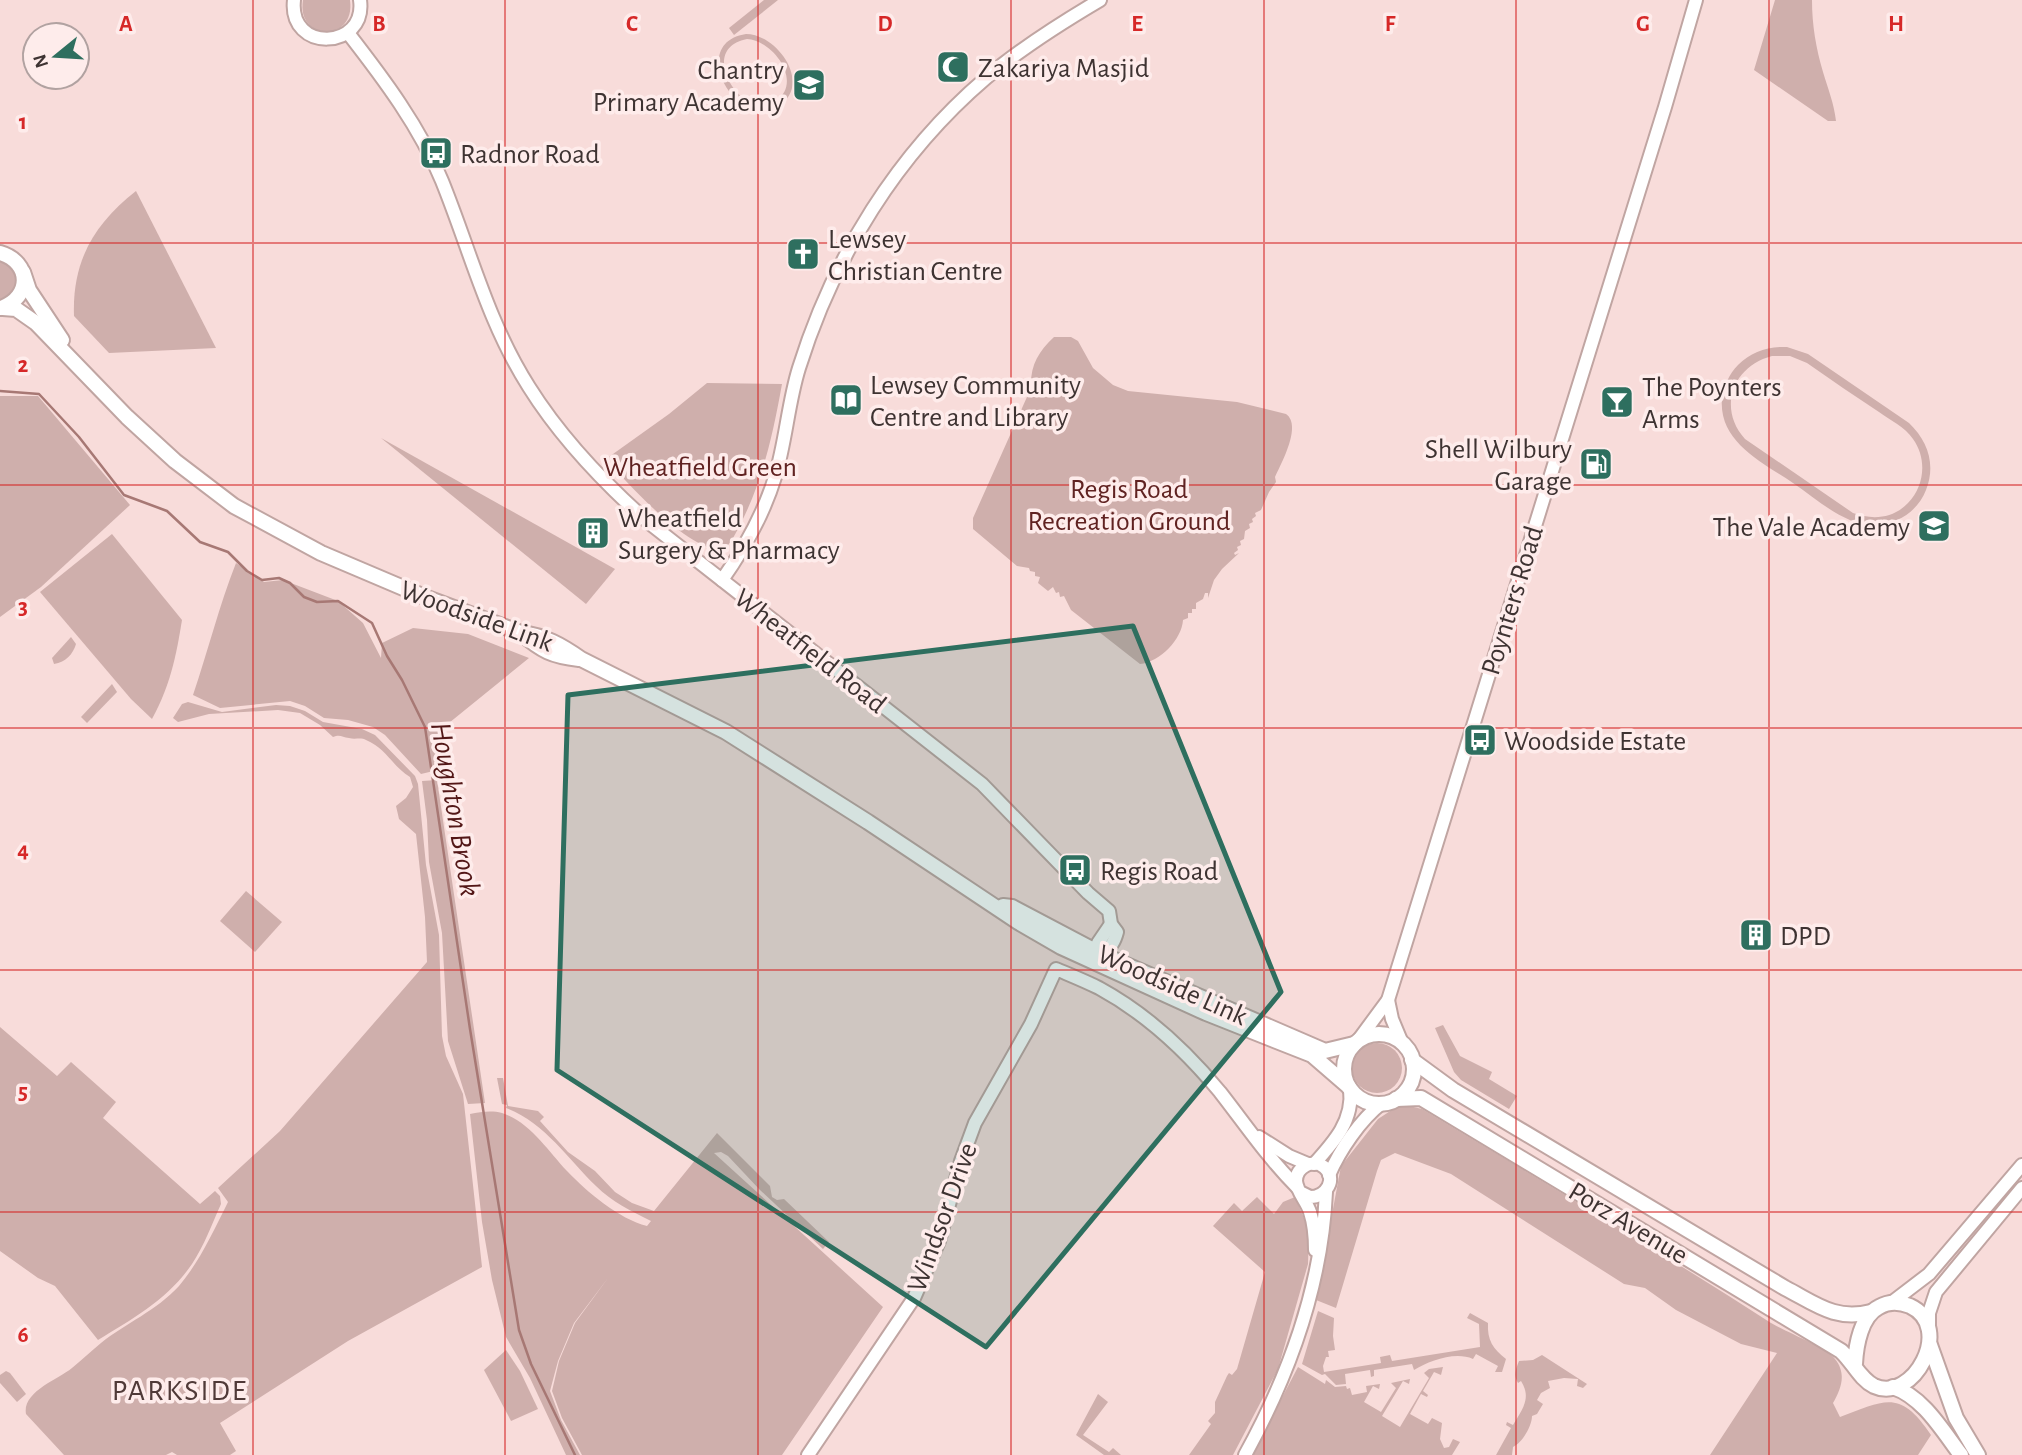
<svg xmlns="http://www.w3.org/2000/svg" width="2022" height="1455" font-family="'Alegreya Sans',sans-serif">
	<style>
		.green { fill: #cfafac; fill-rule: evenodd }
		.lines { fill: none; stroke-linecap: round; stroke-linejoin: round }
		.stream { stroke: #a77874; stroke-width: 2.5 }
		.secondary-casing { stroke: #c0a5a2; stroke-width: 16 }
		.primary-casing { stroke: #c0a5a2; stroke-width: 18 }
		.secondary { stroke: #fff; stroke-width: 12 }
		.primary { stroke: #fff; stroke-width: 14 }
		.marked { fill: #2e6f5f; fill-opacity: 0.2; stroke: #2e6f5f; stroke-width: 5; stroke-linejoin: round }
		.grid { fill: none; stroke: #d62828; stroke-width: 2; stroke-opacity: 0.55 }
		.labels { text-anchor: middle; stroke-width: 7; stroke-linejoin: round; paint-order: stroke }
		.poi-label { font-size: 28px; fill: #3e3332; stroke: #feeceb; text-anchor: start }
		.park-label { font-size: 28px; fill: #602221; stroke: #feeceb }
		.street-label { font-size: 28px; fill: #3e3332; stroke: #feeceb }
		.water-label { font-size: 30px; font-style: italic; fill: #531717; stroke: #feeceb }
		.neighbourhood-label { font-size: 30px; letter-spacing: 2px; fill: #503a38; stroke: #feeceb }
		.grid-label { font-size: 23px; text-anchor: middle; font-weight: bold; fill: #d62828; stroke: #feeceb; stroke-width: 7; stroke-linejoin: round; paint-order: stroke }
	</style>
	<rect width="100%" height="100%" fill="#f8dcda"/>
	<g class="green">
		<path d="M303,0H350C356,43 296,42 303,0Z"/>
		<path d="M764,0H778L734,35L729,28Z"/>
		<path d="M1775,0H1812C1812,25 1816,48 1823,72C1828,89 1834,103 1836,121H1828L1754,70Z"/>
		<path d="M746,34C778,34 814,86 777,107C736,131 687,43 746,34ZM747,39C772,40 804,81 776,101C745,125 694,49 747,39Z"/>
		<path d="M136,191L216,348L109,353L74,316C72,261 94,224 136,191Z"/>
		<path d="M0,258L16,272C17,287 15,296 0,302Z"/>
		<path d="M1054,337H1071L1078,341L1093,368L1113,385L1128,391L1237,402L1286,414C1302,425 1282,462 1275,477L1276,482L1269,492L1261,510L1255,513L1256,516L1252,519L1253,522L1249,524L1250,528L1245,531L1244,539L1240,541L1241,545L1237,547L1238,550L1234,553L1235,555L1239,553L1222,569L1214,580L1208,598V593H1205L1203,599L1196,603V609H1192V613H1188V618L1183,620C1182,639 1160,662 1140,664L1071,610L1064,596L1060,597L1059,592L1056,593L1053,587L1048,591L1038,583L1040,577L1035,576V572L1030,571L1029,568L1017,566L973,529V518L1031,388C1030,366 1038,352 1054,337Z"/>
		<path d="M1787,347L1808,354L1909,423C1928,441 1936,465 1926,490C1921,503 1910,515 1897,520C1857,538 1824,504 1793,483C1762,462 1718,442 1722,398C1724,386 1729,374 1738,365C1751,352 1768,346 1787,347ZM1772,356H1790L1807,363C1831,380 1855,396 1879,412C1890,420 1905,427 1913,439C1927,458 1925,486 1908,503C1893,519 1872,520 1853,513L1745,439C1717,408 1733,366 1772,356Z"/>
		<path d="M707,383L782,384C773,434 763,480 740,525C735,534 731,545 721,551C684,546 631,487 606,459L669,414Z"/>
		<path d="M0,396H38L130,505L41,587L0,617Z"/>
		<path d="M381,438L615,569L586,604Z"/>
		<path d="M112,534L182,620C176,657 170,686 152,719L131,699L40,592Z"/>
		<path d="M236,563L264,582L283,580L338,601L363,623L381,658L382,643L413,628L468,634L529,658L444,727L448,763L446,768L421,774L385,735L373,727L348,720L324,718L305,706L290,701L220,708L193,695C208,651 219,606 236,563Z"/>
		<path d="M71,637L76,644C73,654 66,662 54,664L52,658Z"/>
		<path d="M112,684L117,692L87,723L81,717Z"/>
		<path d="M188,702L222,712L276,705L290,706L305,711L323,722L362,729L375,735L415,776L418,784L426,865L439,935L442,1036L446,1056L463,1094L482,1267L348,1341L220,1423L236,1451L230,1455H177L172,1452L166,1455H64L26,1414C22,1392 57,1380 72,1368C82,1360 91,1351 101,1343C126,1323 156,1311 179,1286C200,1261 213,1232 228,1202L218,1188L280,1131L427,962L425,917L416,834L399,819L396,806L406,798L413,787L410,777C393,767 386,748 366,740C361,737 355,740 349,738C342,737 340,734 333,737L320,725L300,713L278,710L209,714L178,722L173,718L182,704Z"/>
		<path d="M437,780L485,1103L468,1104L448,1041L442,933L429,862L427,820L422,781Z"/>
		<path d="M246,891L282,922L255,952L220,921Z"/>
		<path d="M1443,1025L1460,1056L1492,1072L1489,1079L1517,1096L1509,1109L1461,1080L1454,1072L1435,1028Z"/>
		<path d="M0,1027L57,1076L71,1062L116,1102L103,1118L200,1204L215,1191L220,1196L221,1204C212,1224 204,1246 192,1264C168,1299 134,1318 98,1340L55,1286L38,1278L0,1251Z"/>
		<circle cx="1377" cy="1068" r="25"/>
		<path d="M497,1078H503L508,1106L538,1111L544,1117L540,1121L568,1152L595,1171L615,1192L632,1203L654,1211L717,1133L770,1186L772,1197L777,1200L784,1199L829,1242L823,1249L760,1190L728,1156L721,1152L714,1153L883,1307L782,1455H582L562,1418L552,1391L559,1361L575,1323L608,1278L574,1323L558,1361L550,1391L561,1420L580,1455H566L530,1378L506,1337L492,1280L482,1222L470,1114C481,1112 491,1110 502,1113C530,1122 548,1151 567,1171C587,1192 619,1219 647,1226L651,1221C631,1211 612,1202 596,1186C568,1159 544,1122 506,1108L507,1105L502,1104Z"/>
		<path d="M1401,1104L1422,1109C1539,1179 1656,1249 1771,1323C1786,1332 1827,1348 1835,1359C1847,1374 1841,1389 1833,1403L1840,1417C1886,1400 1900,1389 1931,1435L1918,1455H1710L1777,1353L1741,1344L1676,1310L1645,1288L1624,1284L1451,1174L1395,1153L1381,1160L1377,1171L1336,1308L1316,1300L1341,1166L1378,1119Z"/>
		<path d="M1257,1197L1274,1214L1283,1202L1295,1197L1309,1230L1308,1264L1278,1369L1233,1455H1189L1211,1424L1208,1421L1215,1413V1402L1227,1376L1229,1373L1232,1375L1237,1369L1265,1272L1213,1226L1234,1203L1242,1211Z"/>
		<path d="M1318,1311L1334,1318L1333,1336L1335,1350L1328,1351L1329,1357H1326L1323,1366L1324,1372L1381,1363L1380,1357L1390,1355L1392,1361L1480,1347L1479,1324L1467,1318L1470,1313L1488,1323C1487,1340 1493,1349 1506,1359L1502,1372H1495L1498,1366L1476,1354L1473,1359C1455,1351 1429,1361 1414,1370L1412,1364L1374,1370V1376L1371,1377L1370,1370L1345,1374L1346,1384L1336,1385L1325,1374L1322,1375L1302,1364Z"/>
		<path d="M506,1350L520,1371L538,1409L511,1421L484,1370Z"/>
		<path d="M1542,1355L1587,1384L1583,1388L1577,1386L1578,1379L1564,1378L1548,1381L1550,1388L1541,1393L1537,1400L1543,1404L1537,1414L1532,1416C1532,1426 1522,1443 1513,1447L1512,1455H1496L1511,1428L1506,1425L1507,1422L1513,1425C1522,1410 1532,1398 1521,1381L1518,1383C1513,1375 1516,1369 1519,1361L1533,1360Z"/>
		<path d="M1298,1367L1325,1384L1326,1380L1335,1387L1346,1386L1347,1389L1350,1388L1352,1395L1367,1392L1366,1386L1380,1384L1379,1389L1373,1386L1364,1402L1381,1412L1396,1388L1391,1383L1410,1379L1409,1384L1403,1381L1382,1416L1400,1427L1429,1378L1424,1373L1429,1369L1443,1367L1441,1375L1434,1372L1423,1391L1428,1395L1427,1397L1421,1394L1410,1414L1428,1424L1432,1418L1442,1423L1440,1439L1444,1448L1449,1447L1453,1439L1460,1442L1452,1455H1252Z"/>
		<path d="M6,1371L10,1373L26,1394L17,1402L0,1383V1375Z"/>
		<path d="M1098,1394L1108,1402L1083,1435L1109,1452L1113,1448L1121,1455H1104L1076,1435Z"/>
	</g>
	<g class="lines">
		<path class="stream" d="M0,391L39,394L79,437L124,495L167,511L200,542L228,552L247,571L262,580L279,578L290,583L304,597L317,602L338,601L372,623L387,656L402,680L425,727L470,1029L519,1330L531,1364L575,1455"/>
		<defs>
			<g id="secondary">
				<path d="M294,0C288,53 367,50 360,0"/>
				<path d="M348,33C383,78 420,127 442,181C470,250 488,323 529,387C561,438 603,482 648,522L982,784L1088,893L1109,911L1111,924L1117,932C1112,951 1105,947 1098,961"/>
				<path d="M722,580C744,549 764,513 775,477C786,441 788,403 799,368C834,256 897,154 986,78C1021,48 1061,23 1100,0"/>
				<path d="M1101,954L1098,943L1111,924"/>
				<path d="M1388,1000L1392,1019L1402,1043"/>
				<path d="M1357,1042L1388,1000L1665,107L1696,0"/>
				<path d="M1259,1137L1289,1156L1308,1164"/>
				<path d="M1314,1164C1334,1142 1354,1120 1350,1089"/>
				<path d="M1329,1175C1340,1150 1360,1120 1382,1103"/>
				<path d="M1300,1192L1310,1197C1326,1197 1338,1179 1324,1167C1313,1158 1296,1167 1296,1181C1297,1192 1307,1202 1310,1212C1314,1224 1315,1238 1315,1250"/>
				<path d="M1891,1303L1929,1274L2022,1165"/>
				<path d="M1929,1327V1313L1936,1292L2022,1188"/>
				<path d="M808,1455L914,1298L939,1241L961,1161L975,1123L1031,1024L1056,969C1070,975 1085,981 1099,988C1145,1013 1187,1052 1220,1092C1245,1124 1268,1158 1297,1187"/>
				<path d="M1245,1455C1289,1375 1322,1284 1326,1192"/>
			</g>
			<g id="primary">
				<path d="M0,253C31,262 32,297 1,308"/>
				<path d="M23,272L29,290L62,340"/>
				<path d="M3,308L16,309L36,323L127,417L175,461L234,506L321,553L427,598L521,633C545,636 561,645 581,659L726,732L868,822L1018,922L1061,947L1206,1013L1312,1055L1349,1087"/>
				<path d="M521,633C542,651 552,656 579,659"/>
				<path d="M1003,906L1012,907L1101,954L1325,1051L1354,1044"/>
				<circle cx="1379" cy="1069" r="35"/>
				<path d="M1412,1060L1453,1090L1785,1288C1816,1304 1835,1321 1871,1312"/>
				<path d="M1396,1099L1421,1098L1841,1351C1853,1362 1860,1379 1874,1386C1913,1404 1955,1327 1910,1306C1900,1302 1889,1301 1879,1307C1861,1316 1856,1345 1855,1364"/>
				<path d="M1930,1345L1956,1418L1978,1455"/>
				<path d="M1893,1387C1923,1397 1942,1430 1961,1455"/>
			</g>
		</defs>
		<use href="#secondary" class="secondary-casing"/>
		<use href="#primary" class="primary-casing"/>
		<use href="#secondary" class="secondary"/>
		<use href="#primary" class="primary"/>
	</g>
	<path class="marked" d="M1133,626L1281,992L986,1347L557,1070L568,695Z"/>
	<path class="grid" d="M253,0V1455M505,0V1455M758,0V1455M1011,0V1455M1264,0V1455M1516,0V1455M1769,0V1455M0,243H2022M0,485H2022M0,728H2022M0,970H2022M0,1212H2022"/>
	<defs>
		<symbol id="mosque-square" viewBox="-11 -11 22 22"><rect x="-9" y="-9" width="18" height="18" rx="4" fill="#2e6f5f" stroke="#feeceb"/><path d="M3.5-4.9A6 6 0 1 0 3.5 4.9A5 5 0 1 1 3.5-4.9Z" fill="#fff"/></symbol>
		<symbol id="school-square" viewBox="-11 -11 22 22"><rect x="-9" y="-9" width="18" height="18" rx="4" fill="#2e6f5f" stroke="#feeceb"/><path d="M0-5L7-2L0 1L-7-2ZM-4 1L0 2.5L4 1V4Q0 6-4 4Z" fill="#fff"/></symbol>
		<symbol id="bus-square" viewBox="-11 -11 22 22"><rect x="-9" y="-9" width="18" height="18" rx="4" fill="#2e6f5f" stroke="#feeceb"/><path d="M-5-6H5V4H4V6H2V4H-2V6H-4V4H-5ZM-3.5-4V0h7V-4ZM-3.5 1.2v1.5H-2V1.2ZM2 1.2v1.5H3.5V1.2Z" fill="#fff"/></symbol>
		<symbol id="church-square" viewBox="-11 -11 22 22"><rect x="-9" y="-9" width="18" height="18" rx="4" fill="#2e6f5f" stroke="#feeceb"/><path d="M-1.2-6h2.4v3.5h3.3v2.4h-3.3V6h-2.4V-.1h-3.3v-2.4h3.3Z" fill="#fff"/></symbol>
		<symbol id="library-square" viewBox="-11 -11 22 22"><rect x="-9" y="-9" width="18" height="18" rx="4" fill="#2e6f5f" stroke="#feeceb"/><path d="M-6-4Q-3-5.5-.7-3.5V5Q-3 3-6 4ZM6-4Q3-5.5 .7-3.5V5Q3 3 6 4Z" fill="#fff"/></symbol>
		<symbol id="bar-square" viewBox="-11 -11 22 22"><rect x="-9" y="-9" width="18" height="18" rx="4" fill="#2e6f5f" stroke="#feeceb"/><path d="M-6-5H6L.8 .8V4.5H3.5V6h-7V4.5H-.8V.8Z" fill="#fff"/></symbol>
		<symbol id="fuel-square" viewBox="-11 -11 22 22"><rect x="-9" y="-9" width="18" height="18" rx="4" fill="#2e6f5f" stroke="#feeceb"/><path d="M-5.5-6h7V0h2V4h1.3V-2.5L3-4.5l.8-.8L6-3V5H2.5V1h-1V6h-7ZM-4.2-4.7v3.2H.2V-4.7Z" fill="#fff"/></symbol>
		<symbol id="building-square" viewBox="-11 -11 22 22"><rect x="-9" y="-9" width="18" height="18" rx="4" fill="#2e6f5f" stroke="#feeceb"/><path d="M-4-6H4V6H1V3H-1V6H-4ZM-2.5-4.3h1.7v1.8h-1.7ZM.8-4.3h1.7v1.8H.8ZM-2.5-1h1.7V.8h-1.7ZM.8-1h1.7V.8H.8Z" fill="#fff"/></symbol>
	</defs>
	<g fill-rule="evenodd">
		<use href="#mosque-square" x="934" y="48" width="38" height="38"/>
		<use href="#school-square" x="790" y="66" width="38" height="38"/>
		<use href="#bus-square" x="417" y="134" width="38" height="38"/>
		<use href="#church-square" x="784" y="235" width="38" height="38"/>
		<use href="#library-square" x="827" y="381" width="38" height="38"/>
		<use href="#bar-square" x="1598" y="383" width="38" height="38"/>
		<use href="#fuel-square" x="1577" y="445" width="38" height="38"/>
		<use href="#school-square" x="1915" y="507" width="38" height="38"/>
		<use href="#building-square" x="574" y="514" width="38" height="38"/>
		<use href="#bus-square" x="1461" y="721" width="38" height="38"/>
		<use href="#bus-square" x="1056" y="851" width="38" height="38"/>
		<use href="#building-square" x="1737" y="916" width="38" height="38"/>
	</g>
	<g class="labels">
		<g class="poi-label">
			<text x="978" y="77">Zakariya Masjid</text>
			<text x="784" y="79" text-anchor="end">Chantry<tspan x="784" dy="32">Primary Academy</tspan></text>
			<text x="460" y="163">Radnor Road</text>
			<text x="828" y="248">Lewsey<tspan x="828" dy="32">Christian Centre</tspan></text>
			<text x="870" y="394">Lewsey Community<tspan x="870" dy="32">Centre and Library</tspan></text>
			<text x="1642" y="396">The Poynters<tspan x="1642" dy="32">Arms</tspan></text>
			<text x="1572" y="458" text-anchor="end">Shell Wilbury<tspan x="1572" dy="32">Garage</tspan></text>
			<text x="618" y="527">Wheatfield<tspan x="618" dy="32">Surgery &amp; Pharmacy</tspan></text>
			<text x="1910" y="536" text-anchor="end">The Vale Academy</text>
			<text x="1504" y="750">Woodside Estate</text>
			<text x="1100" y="880">Regis Road</text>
			<text x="1780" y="945">DPD</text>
		</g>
		<g class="park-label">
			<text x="700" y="476">Wheatfield Green</text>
			<text x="1129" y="498">Regis Road<tspan x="1129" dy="32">Recreation Ground</tspan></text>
		</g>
		<g class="street-label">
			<text transform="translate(1511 600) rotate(-73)" y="10">Poynters Road</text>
			<text transform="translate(477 615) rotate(20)" y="10">Woodside Link</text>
			<text transform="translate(811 650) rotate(38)" y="10">Wheatfield Road</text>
			<text transform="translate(1173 984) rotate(24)" y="10">Woodside Link</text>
			<text transform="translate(941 1217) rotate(-70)" y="10">Windsor Drive</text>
			<text transform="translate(1629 1222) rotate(31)" y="10">Porz Avenue</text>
		</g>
		<g class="water-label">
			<text transform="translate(456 809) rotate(80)" y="10">Houghton Brook</text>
		</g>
		<g class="neighbourhood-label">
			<text x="180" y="1400">PARKSIDE</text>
		</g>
	</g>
	<g class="grid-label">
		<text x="126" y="31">A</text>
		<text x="379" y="31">B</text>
		<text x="632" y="31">C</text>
		<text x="885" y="31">D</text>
		<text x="1137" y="31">E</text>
		<text x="1390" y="31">F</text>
		<text x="1643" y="31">G</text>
		<text x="1896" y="31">H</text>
		<text x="23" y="129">1</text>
		<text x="23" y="372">2</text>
		<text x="23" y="614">3</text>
		<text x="23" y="857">4</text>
		<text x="23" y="1099">5</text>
		<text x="23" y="1342">6</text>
	</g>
	<g transform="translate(56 56) rotate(252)"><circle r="33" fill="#feeceb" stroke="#b1a2a1" stroke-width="2"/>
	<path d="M0-5L12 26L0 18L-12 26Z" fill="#2e6f5f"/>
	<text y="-10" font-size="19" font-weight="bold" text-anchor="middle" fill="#3e3332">N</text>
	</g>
</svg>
